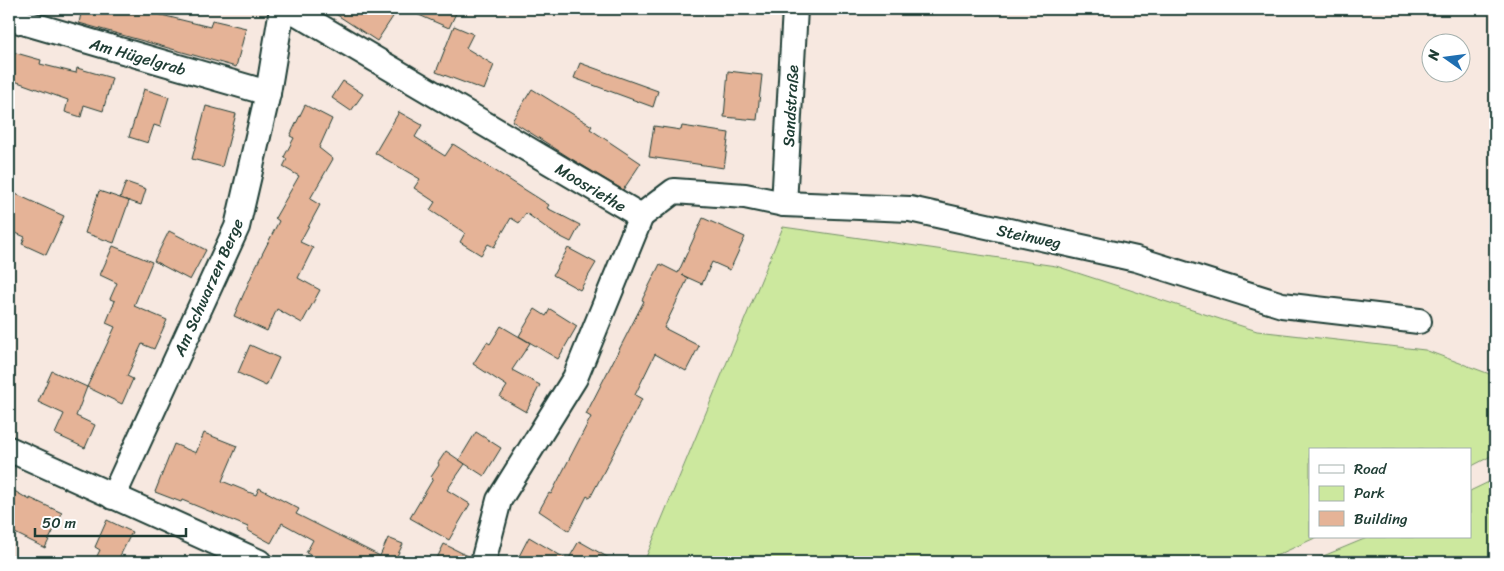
<svg xmlns="http://www.w3.org/2000/svg" width="1504" height="571" font-family="Sriracha,sans-serif">
	<style>
		.green { fill: #cce89e; stroke: #769269 }
		.building { fill: #e5b397; stroke: #1f3d34 }
		.lines { fill: none; stroke-linecap: round; stroke-linejoin: round }
		.minor-casing { stroke: #1f3d34; stroke-width: 28 }
		.minor { stroke: #fff; stroke-width: 24 }
		.labels { text-anchor: middle; stroke-width: 4.5; stroke-linejoin: round; paint-order: stroke }
		.street-label { font-size: 16px; fill: #1f3d34; stroke: #fff }
	</style>
	<rect width="100%" height="100%" fill="#f7e8e0"/>
	<filter id="ink" filterUnits="userSpaceOnUse"><feTurbulence type="fractalNoise" baseFrequency=".02" numOctaves="2"/><feDisplacementMap in="SourceGraphic" scale="10" xChannelSelector="R" yChannelSelector="G"/><feConvolveMatrix kernelMatrix="1 2 1 2 8 2 1 2 1" color-interpolation-filters="sRGB"/></filter>
	<g filter="url(#ink)">
		<g class="green">
			<path d="M783,227L1056,266L1257,331L1425,350L1495,376V454L1470,467V450H1310V537H1317L1267,560L1255,562H644Z"/>
			<path d="M1495,479V562H1309L1369,537H1470V491Z"/>
		</g>
		<g class="building">
			<path d="M82,9H137L210,27L212,20L246,28L236,67L79,23Z"/>
			<path d="M328,9H398L377,41Z"/>
			<path d="M405,9H458L449,28Z"/>
			<path d="M454,26L473,34L466,48L494,65L484,90L436,72Z"/>
			<path d="M9,51L41,60L40,64L76,73L77,68L112,78L103,111L84,105L81,117L65,112L68,100L9,79Z"/>
			<path d="M580,63L658,91L653,107L574,78Z"/>
			<path d="M728,71L762,75L757,120L724,117Z"/>
			<path d="M343,81L363,94L351,111L332,98Z"/>
			<path d="M144,89L169,97L160,127L154,125L148,143L129,137Z"/>
			<path d="M532,89L592,126L590,129L641,163L623,190L570,158L512,121Z"/>
			<path d="M305,105L332,119L319,148L333,159L310,199L320,205L300,242L313,248L298,278L320,290L302,323L277,309L267,331L234,316L255,268L279,221L275,218L299,176L283,167L287,159L284,157L294,138L290,136Z"/>
			<path d="M206,106L236,114L222,167L192,159Z"/>
			<path d="M399,112L422,125L415,137L445,156L453,144L549,205L547,208L580,225L571,242L555,234L526,213L519,223L511,218L494,247L488,244L481,255L460,242L465,233L430,210L435,202L414,188L420,179L375,153Z"/>
			<path d="M654,126L681,130L682,126L729,133L724,168L649,157Z"/>
			<path d="M126,182L146,189L141,205L120,198Z"/>
			<path d="M9,191L64,216L46,255L22,244L25,237L9,230Z"/>
			<path d="M99,191L129,201L114,243L85,233Z"/>
			<path d="M703,218L745,237L730,270L712,262L702,284L682,275L688,278L664,328L699,346L686,371L655,354L635,395L642,399L590,498L587,496L569,531L539,511L549,493L551,494L591,417L586,414L644,301L642,300L660,264L678,273Z"/>
			<path d="M169,231L206,250L190,280L154,261Z"/>
			<path d="M113,246L152,262L134,306L167,320L154,349L142,344L127,376L133,379L122,404L87,387L115,327L106,323L115,301L110,299L117,283L100,275Z"/>
			<path d="M568,248L596,263L580,290L553,275Z"/>
			<path d="M535,309L546,316L550,309L577,326L558,359L519,336Z"/>
			<path d="M501,326L530,343L512,370L540,385L526,412L500,397L507,386L473,364L487,342L490,344Z"/>
			<path d="M250,345L279,358L266,386L238,373Z"/>
			<path d="M52,371L87,387L76,416L95,425L85,448L55,434L64,414L38,402Z"/>
			<path d="M476,432L501,448L484,476L459,460Z"/>
			<path d="M204,433L237,446L222,481L256,495L259,488L299,509L296,514L380,556L388,538L403,544L394,562H326L306,553L313,540L282,523L271,543L247,530L248,527L182,500L181,502L155,492L174,444L196,453Z"/>
			<path d="M446,451L465,464L447,490L470,504L449,540L410,518L433,479L431,477L439,465L438,463Z"/>
			<path d="M9,488L30,500V498L62,513L45,548L9,530Z"/>
			<path d="M107,520L132,532L117,562H94L100,550L95,547Z"/>
			<path d="M529,537L568,560L579,541L616,562H516Z"/>
			<path d="M444,544L470,557V562H435Z"/>
		</g>
		<g class="lines">
			<defs>
				<g id="minor">
					<path d="M290,9L641,216L575,378L499,500L483,562"/>
					<path d="M9,18L268,93"/>
					<path d="M784,204L795,9"/>
					<path d="M641,216L674,191L745,196L784,204L910,209L1136,259L1282,305L1419,321"/>
					<path d="M9,449L259,562"/>
					<path d="M113,497L237,227L268,93L282,9"/>
				</g>
			</defs>
			<use href="#minor" class="minor-casing"/>
			<use href="#minor" class="minor"/>
		</g>
	</g>
	<g class="labels">
		<g class="street-label">
			<text transform="translate(138 56) rotate(16)" y="6">Am Hügelgrab</text>
			<text transform="translate(790 106) rotate(-87)" y="6">Sandstraße</text>
			<text transform="translate(591 187) rotate(31)" y="6">Moosriethe</text>
			<text transform="translate(1029 236) rotate(12)" y="6">Steinweg</text>
			<text transform="translate(208 287) rotate(-66)" y="6">Am Schwarzen Berge</text>
		</g>
	</g>
	<rect width="1504" height="571" fill="none" stroke="#fff" stroke-width="30"/>
	<rect x="15" y="15" width="1474" height="541" fill="none" stroke="#1f3d34" stroke-width="2" filter="url(#ink)"/>
	<rect x="1309" y="448" width="162" height="90" fill="#ffffff" stroke="#a5b1ae"/>
	<rect x="1319" y="465" width="25" height="8" fill="#ffffff" stroke="#a5b1ae"/>
	<text x="1354" y="474" font-size="15" fill="#1f3d34">Road</text>
	<rect x="1319" y="486" width="25" height="15" fill="#cce89e" stroke="#a5b1ae"/>
	<text x="1354" y="498" font-size="15" fill="#1f3d34">Park</text>
	<rect x="1319" y="511" width="25" height="15" fill="#e5b397" stroke="#a5b1ae"/>
	<text x="1354" y="524" font-size="15" fill="#1f3d34">Building</text>
	<g transform="translate(1446 58) rotate(284)"><circle r="24" fill="#ffffff" stroke="#a5b1ae"/>
	<path d="M0-4L9 19L0 12L-9 19Z" fill="#1f6fb2"/>
	<text y="-8" font-size="14" font-weight="bold" text-anchor="middle" fill="#1f3d34">N</text>
	</g>
	<path d="M35 528v8h151v-8" fill="none" stroke="#1f3d34" stroke-width="2.5"/>
	<text x="42" y="528" font-size="15" fill="#1f3d34" stroke="#ffffff" stroke-width="4" paint-order="stroke">50 m</text>
</svg>
